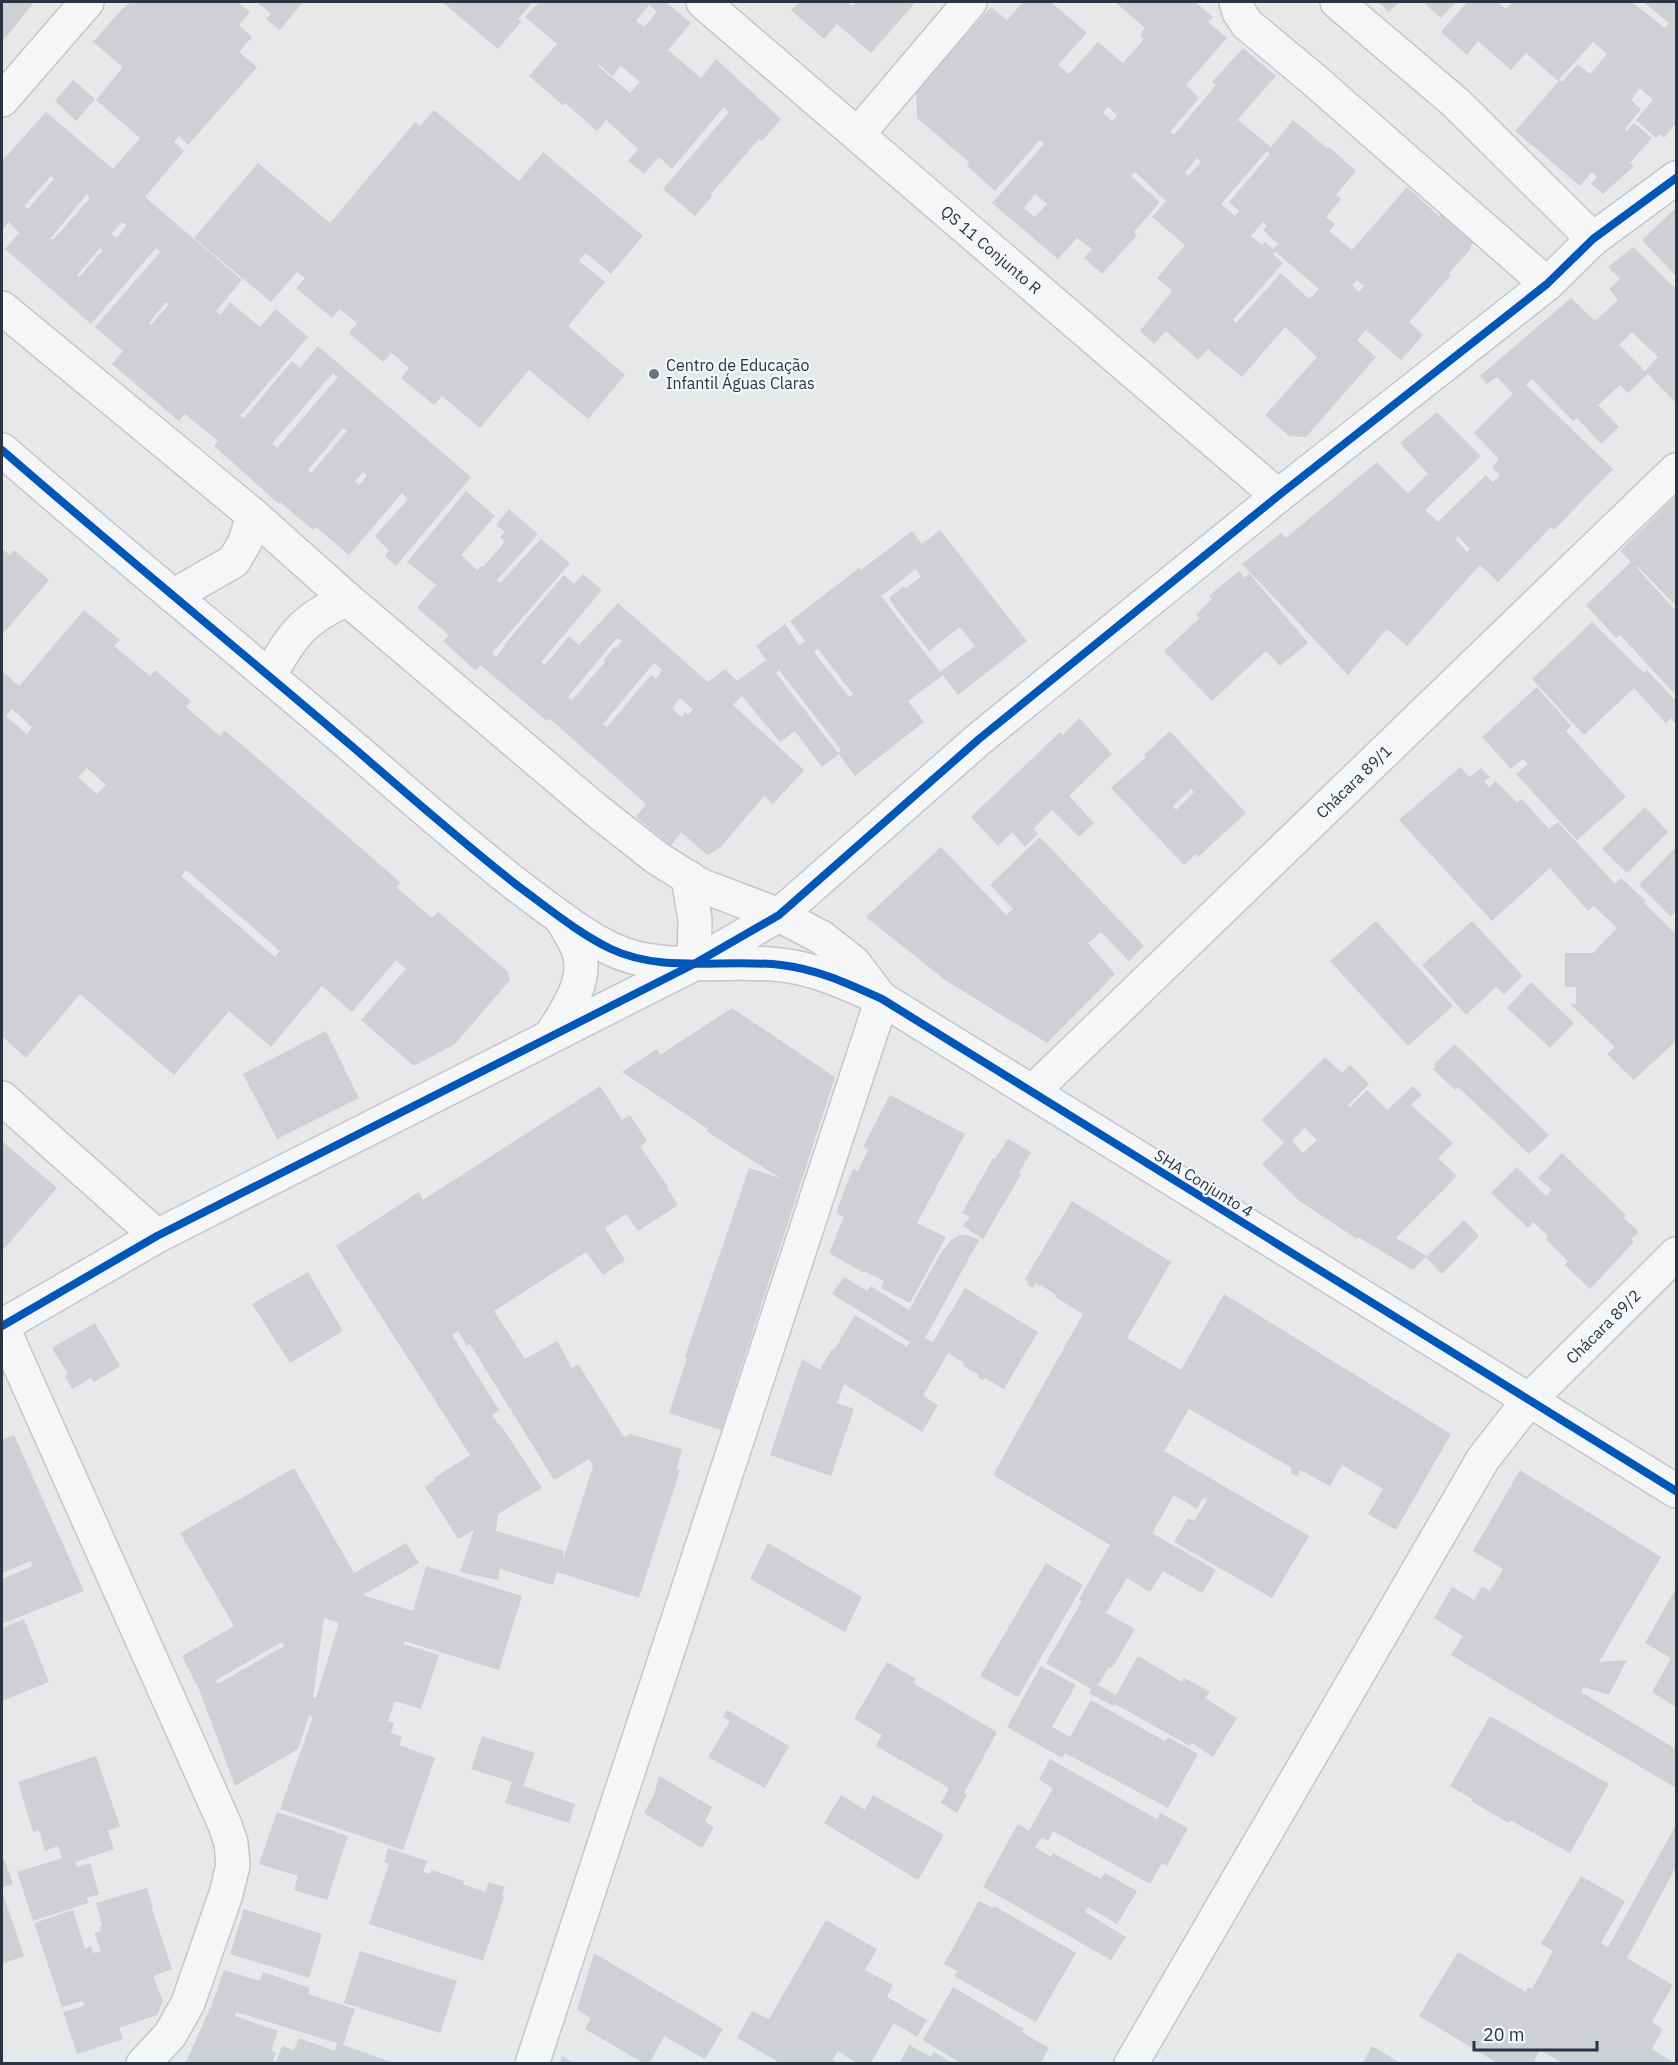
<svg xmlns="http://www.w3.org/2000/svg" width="1678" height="2065" font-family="'IBM Plex Sans',sans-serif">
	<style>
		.building { fill: #ced0d3; fill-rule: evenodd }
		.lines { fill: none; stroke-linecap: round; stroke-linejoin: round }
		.minor-casing { stroke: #c4c6c8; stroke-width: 36 }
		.tertiary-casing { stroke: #c4c6c8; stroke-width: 36 }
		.minor { stroke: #f5f6f7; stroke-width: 33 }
		.tertiary { stroke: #f5f6f7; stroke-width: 33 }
		.cycleway-casing { stroke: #f4f6f9; stroke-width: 11 }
		.cycleway { stroke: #0057b8; stroke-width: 8 }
		.poi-dot { fill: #6c737f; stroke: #f4f6f9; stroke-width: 2 }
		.labels { text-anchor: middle; stroke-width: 4.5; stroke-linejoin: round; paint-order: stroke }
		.street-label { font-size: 16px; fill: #2b3445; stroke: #f4f6f9 }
		.poi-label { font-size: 16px; fill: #2b3445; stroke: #f4f6f9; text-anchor: start }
	</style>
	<rect width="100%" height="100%" fill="#e6e8ea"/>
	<g class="building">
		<path d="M2,2H34L2,42Z"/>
		<path d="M130,2H238L250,12L239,25L252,37L239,52L257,67L188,145L179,136L174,142L184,151L145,197L242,280L216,311L220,315L230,302L260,327L276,309L308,337L240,416L244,418L292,361L300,368L318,346L471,477L396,566L385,556L389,551L375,536L408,499L402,493L349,555L316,527L313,530L280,502L279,504L214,446L218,441L185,414L179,421L112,364L123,351L95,327L160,252L156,248L91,324L5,249L19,233L9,222L2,231V161L46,112L113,169L140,138L96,100L123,67L93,42L122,9H123ZM51,176L54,179L28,209L24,206ZM87,194L90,198L54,239H50ZM122,222L127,225L117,238L111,234ZM100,248L103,250L79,277L77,275ZM166,302L169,304L151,325L149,323ZM333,373L338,377L277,448L272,444ZM343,428L347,431L311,473L308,470ZM363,472L367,476L359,485L355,481Z"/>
		<path d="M257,2H303L280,30L266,19L271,14Z"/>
		<path d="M442,2H533L518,19L521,22L498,49Z"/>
		<path d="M539,2H666L691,23L668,50L701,78L716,59L781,119L762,141L759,139L711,194L712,196L695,216L663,189L729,112L724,107L672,169L659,157L644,174L628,161L638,149L606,120L597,131L565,103L564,106L529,76L557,44L525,17ZM649,5L657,12L644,27L636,21ZM599,64L612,76L621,66L640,82L630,93L598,66Z"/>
		<path d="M799,2H847L852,6L856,2H916L871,53L837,24L824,39L791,10Z"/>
		<path d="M1023,2H1051L1087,33L1058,65L1069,74L1098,42L1123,63L1144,39L1140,35L1145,28L1115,2H1195L1213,17L1208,22L1227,38L1186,85L1199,98L1170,132L1174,135L1216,85L1212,82L1243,48L1276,76L1232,126L1238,120L1271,147L1293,120L1327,148L1329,147L1356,171L1336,195L1341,199L1326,217L1335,224L1329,231L1352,250L1407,187L1439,216L1447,206L1480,235L1470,247L1471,249L1449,273L1451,275L1409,322L1423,335L1401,360L1366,330L1357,340L1376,357L1306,437L1289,436L1265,415L1317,357L1285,327L1242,377L1208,349L1198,360L1166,331L1154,344L1140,331L1172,291L1157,278L1185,245L1152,217L1166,201L1135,172L1131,176L1160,202L1134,232L1137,235L1102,274L1084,258L1092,249L1077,238L1058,259L992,203L1044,144L1040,140L995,191L967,166L969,162L917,118L916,89L991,7L1007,20ZM1108,107L1117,115L1112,121L1103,113ZM1267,151L1270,154L1229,202L1239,211L1235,216L1221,204ZM1197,158L1201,162L1188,176L1185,173ZM1035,194L1047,204L1035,217L1024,208ZM1263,222L1267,226L1263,230L1278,244L1273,249L1265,242L1262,245L1251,236ZM1276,252L1319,289L1309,299L1281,273L1236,323L1233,320L1283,263L1273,254ZM1357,280L1364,286L1359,292L1352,285Z"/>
		<path d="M1378,2H1399L1389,12Z"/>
		<path d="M1423,2H1456L1441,18Z"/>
		<path d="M1467,2H1498L1506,9L1512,2H1632L1665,28L1669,23L1643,2H1676V123L1664,138L1660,134L1656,138L1636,120L1653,100L1640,88L1631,100L1641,109L1625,129L1627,131L1634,123L1652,138L1630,163L1634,166L1603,194L1591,184L1597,177L1592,172L1580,186L1515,131L1560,80L1562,82L1578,64L1590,74L1607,54L1593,42L1558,81L1526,53L1511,70L1478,41L1467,55L1441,32Z"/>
		<path d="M73,80L95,99L76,121L55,101Z"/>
		<path d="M434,110L519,181L543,152L643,236L611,274L586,253L579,261L605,282L568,326L625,375L588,419L529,370L480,428L442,396L434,405L401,378L409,368L392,353L383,362L349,333L357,323L340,309L332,318L296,288L305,278L297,272L271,302L194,238L258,163L330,223L415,122L420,126Z"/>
		<path d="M1676,208V276L1642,240Z"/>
		<path d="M1633,247L1676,289V403L1648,374L1628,393L1620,385L1598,405L1619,427L1601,444L1577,418L1573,421L1532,379L1526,385L1613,469L1554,530L1551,527L1498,582L1480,565L1407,646L1387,629L1348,675L1242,564L1281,533L1286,538L1377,462L1408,493L1428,474L1400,443L1437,412L1481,456L1425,510L1438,522L1486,475L1493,482L1500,475L1492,467L1499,459L1474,433L1513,394L1497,377L1487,384L1480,376L1571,298L1595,321L1618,300L1609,289L1620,279L1608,267ZM1632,332L1658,357L1645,371L1619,345ZM1458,536L1470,549L1467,552L1455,539Z"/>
		<path d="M466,491L495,516L461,555L477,570L482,566L483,567L503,544L504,541L500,537L505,532L496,525L509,509L538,534L497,580L500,583L541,539L570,563L492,653L496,657L505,646L504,645L564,575L574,584L583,574L602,590L541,662L545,665L569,636L579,645L618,603L708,682L725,669L737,681L766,660L756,646L785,624L799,645L805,641L790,621L859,568L861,570L912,531L922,544L940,530L1027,641L958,695L943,675L908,701L924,722L855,776L838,753L841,750L779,670L776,673L839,754L822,767L795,731L780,742L742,696L733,705L804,770L773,804L764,796L720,848L707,855L681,832L671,846L636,817L646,804L550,719L547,721L480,665L476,671L443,641L449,635L417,608L436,585L407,562ZM916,569L921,577L906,588L904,586L889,598L897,610L929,651L960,627L975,646L940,672L881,596ZM617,638L622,641L616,648L614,647L603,661L605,662L572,700L568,697ZM818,649L853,694L849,697L814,652ZM654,663L662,670L656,679L651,675L607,727L603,724ZM680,698L693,709L688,715L685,712L682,717L672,709Z"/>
		<path d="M1676,496V606L1637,566L1636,567L1676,611V690L1673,692L1620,635L1616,638L1586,605L1631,562L1620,551Z"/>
		<path d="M2,549L10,555L14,550L49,580L2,635Z"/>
		<path d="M1239,571L1245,578L1249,573L1308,643L1280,666L1266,651L1212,701L1164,651L1200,618L1196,615L1212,599L1209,596Z"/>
		<path d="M84,610L120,640L114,646L150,676L155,670L191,701L186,707L220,736L224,731L227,732L331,822L401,883L396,887L432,918L438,912L507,971L510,980L455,1044L414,1066L361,1020L406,969L396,960L352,1012L322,986L271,1047L229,1011L174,1075L80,994L26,1058L2,1036V671L19,686ZM12,709L32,727L27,734L6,716ZM87,768L106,785L97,794L78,777ZM186,870L280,951L275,957L181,876Z"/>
		<path d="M1592,622L1644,673L1647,670L1676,701V724L1671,718L1666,723L1634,688L1584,735L1532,679Z"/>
		<path d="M1537,687L1571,726L1566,731L1626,797L1577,840L1516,774L1528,764L1523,759L1511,769L1482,737Z"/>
		<path d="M1079,718L1112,754L1069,796L1094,823L1079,837L1052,810L1033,829L1038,834L1025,847L1012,832L998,846L971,817L1060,732L1063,735Z"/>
		<path d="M1170,731L1246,813L1198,857L1196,854L1184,865L1111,788L1146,757L1144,755ZM1191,789L1194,792L1176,810L1173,806Z"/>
		<path d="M1460,767L1469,777L1481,768L1490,777L1484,781L1489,787L1496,781L1517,803L1522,799L1549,829L1558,822L1615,884L1621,878L1646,901L1644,903L1675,933L1676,1041L1634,1080L1607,1054L1615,1047L1570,1004H1576V987H1565V953H1593L1617,928L1594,906L1588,911L1550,868L1492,921L1399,820Z"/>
		<path d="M1645,807L1668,832L1627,873L1602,849Z"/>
		<path d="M1040,837L1144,946L1129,961L1101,932L1088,943L1115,974L1047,1043L945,980L866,917L941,847L1006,915L1013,909L990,885Z"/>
		<path d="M1676,847V910L1671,917L1639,885Z"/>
		<path d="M1376,921L1453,1006L1408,1046L1330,961Z"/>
		<path d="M1472,921L1523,976L1504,995L1496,987L1466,1015L1422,965Z"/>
		<path d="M1531,982L1574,1023L1550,1048L1507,1008Z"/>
		<path d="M732,1008L835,1077L721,1430L669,1413L687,1358L685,1357L749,1168L780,1178L706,1131L708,1129L622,1072L657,1049L660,1055Z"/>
		<path d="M326,1031L359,1098L277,1139L243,1074Z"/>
		<path d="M1455,1044L1549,1135L1529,1154L1458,1087L1455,1090L1433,1069L1436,1066L1434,1064Z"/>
		<path d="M1325,1057L1342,1073L1350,1065L1369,1084L1348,1105L1350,1107L1367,1090L1387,1110L1413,1086L1422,1095L1411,1105L1453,1143L1438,1158L1457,1176L1396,1238L1427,1256L1413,1270L1358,1237L1357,1239L1298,1200L1262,1164L1284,1143L1261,1120ZM1305,1128L1317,1140L1303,1153L1292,1141Z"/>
		<path d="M600,1086L622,1120L630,1115L647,1141L640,1146L668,1187L667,1188L678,1205L638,1231L626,1214L605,1228L625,1260L603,1275L586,1252L494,1311L525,1359L557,1341L572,1368L578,1364L624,1437L630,1434L682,1449L677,1469L680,1470L639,1598L557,1572L553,1585L500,1569L498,1580L460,1572L474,1530L458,1539L425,1487L435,1480L434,1478L470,1455L336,1246L419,1192L423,1200ZM458,1331L467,1346L470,1344L554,1480L589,1459L593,1466L564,1557L563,1556L564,1551L496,1531L498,1514L542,1488L500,1424L499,1425L492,1415L499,1410L452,1335Z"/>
		<path d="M890,1095L965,1134L917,1223L946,1237L910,1303L881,1288L884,1281L864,1271V1273L829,1253L844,1217L836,1213L844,1191L853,1169L858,1171L868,1150L863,1147Z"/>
		<path d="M1008,1139L1031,1152L1019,1173L1021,1174L983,1239L963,1226L970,1217L962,1213L993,1158L995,1159Z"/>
		<path d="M2,1141L57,1188L2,1251Z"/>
		<path d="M1562,1153L1626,1215L1624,1218L1639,1232L1631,1239L1634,1242L1590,1289L1565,1265L1568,1261L1546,1239L1548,1236L1533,1222L1528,1228L1491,1193L1517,1167L1546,1196L1552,1190L1538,1178Z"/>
		<path d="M1072,1201L1171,1262L1127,1338L1181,1370L1224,1294L1451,1434L1396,1530L1368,1514L1383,1489L1342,1465L1330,1486L1300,1470L1297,1476L1290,1473L1292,1468L1189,1409L1164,1451L1309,1536L1272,1598L1174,1542L1188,1518L1194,1521L1207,1500L1203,1498L1197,1509L1174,1495L1152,1533L1216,1570L1202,1593L1163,1571L1150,1592L1127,1578L1106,1613L1135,1629L1112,1668L1109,1667L1098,1685L1116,1695L1138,1656L1182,1682L1184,1678L1210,1692L1205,1698L1237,1718L1213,1757L1192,1743L1190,1746L1115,1704L1113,1706L1089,1693L1091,1689L1046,1663L1082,1601L1079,1599L1110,1545L993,1475L1083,1314L1055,1297L1056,1295L1041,1285L1040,1286L1036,1283L1033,1288L1027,1284L1029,1282L1025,1279Z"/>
		<path d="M1464,1220L1479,1236L1442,1274L1426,1257Z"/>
		<path d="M959,1235H967L979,1240L925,1338L933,1342L965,1288L1038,1332L1004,1389L985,1378L983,1380L977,1377L979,1375L963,1366L964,1363L948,1353L923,1396L938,1405L922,1432L844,1384L837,1403L854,1409L831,1476L770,1455L802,1359L820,1370L831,1350H834L855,1315L907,1347L910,1342L832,1294L844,1277L867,1291L871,1286L909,1310L943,1249L944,1250L950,1241Z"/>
		<path d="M308,1272L343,1331L290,1363L252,1304Z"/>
		<path d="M95,1323L120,1366L94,1382L91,1378L72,1389L65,1376L68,1374L52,1348Z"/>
		<path d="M14,1435L84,1591L2,1624V1579L33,1566L31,1561L2,1573V1440Z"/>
		<path d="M294,1468L354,1573L406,1543L419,1563L363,1595L413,1611L426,1566L522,1596L499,1670L404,1641V1644L439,1655L421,1709L395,1701L388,1721L394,1723L391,1733L402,1737L399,1745L435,1758L403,1850L280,1809L313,1717L309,1716L298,1749L235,1786L199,1689L182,1656L234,1626L180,1533ZM324,1618L339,1623L316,1698L313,1697ZM282,1642L284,1646L218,1684L216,1680Z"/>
		<path d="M1520,1470L1661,1557L1599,1662L1627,1660L1609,1695L1584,1687L1581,1692L1676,1749V1788L1451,1655L1463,1636L1434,1618L1452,1587L1474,1600L1482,1586L1490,1591L1503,1569L1473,1551Z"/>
		<path d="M768,1543L862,1597L845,1632L750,1579Z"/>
		<path d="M1046,1563L1083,1585L1018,1697L980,1676Z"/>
		<path d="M1676,1588V1707L1652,1692L1671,1658L1645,1643Z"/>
		<path d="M24,1619L49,1682L2,1701V1628Z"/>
		<path d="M887,1662L916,1679L913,1683L997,1732L964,1793L967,1794L957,1813L941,1803L949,1788L876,1746L882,1735L854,1719Z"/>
		<path d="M1041,1666L1076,1685L1052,1727L1070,1737L1091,1700L1165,1741L1168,1737L1198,1754L1168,1808L1065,1753L1062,1758L1007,1727Z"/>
		<path d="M727,1710L789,1746L765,1788L708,1757L730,1721L723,1717Z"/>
		<path d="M1490,1716L1609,1784L1570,1853L1510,1820L1509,1823L1471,1801L1472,1799L1450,1786Z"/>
		<path d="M482,1736L535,1753L523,1786L575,1804L569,1823L505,1803L512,1782L471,1769Z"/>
		<path d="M96,1756L120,1826L108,1831L114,1849L76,1862L77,1867L90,1863L99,1894L87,1898L88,1903L33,1921L17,1872L62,1858L58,1846L45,1851L39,1830L33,1832L18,1782Z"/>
		<path d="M1050,1759L1157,1819L1160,1813L1188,1828L1167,1866L1162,1863L1150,1884L1053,1831L1048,1841L1042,1837L1035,1847L1051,1857L1053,1853L1101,1879L1105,1873L1137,1891L1117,1924L1088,1907L1085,1912L1126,1937L1111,1960L983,1887L1018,1824L1029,1831L1053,1788L1039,1780Z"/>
		<path d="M659,1776L712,1807L705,1822L714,1827L702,1848L644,1813L654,1795Z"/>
		<path d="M841,1795L865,1810L873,1795L944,1835L918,1880L824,1823Z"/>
		<path d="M277,1812L348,1836L327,1900L294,1890L298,1876L259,1864Z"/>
		<path d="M1676,1825V1867L1627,1958L1673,1985L1652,2022L1663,2029L1652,2049L1676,2064H1564L1540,2050L1534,2060L1540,2064H1499L1419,2016L1458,1952L1526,1992L1528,1987L1532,1989L1553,1951L1541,1944L1581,1876L1625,1901L1601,1943L1608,1947Z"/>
		<path d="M388,1848L427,1861L423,1872L430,1874L432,1870L464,1881L463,1884L485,1892L489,1882L505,1887L502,1896L504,1897L483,1961L369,1924L389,1864L384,1862Z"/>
		<path d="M4,1858L13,1884L2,1888V1859Z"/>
		<path d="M147,1888L153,1908L152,1909L172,1969L153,1976L163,2001L157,2015L119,2028L123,2039L77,2054L63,2012L84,2006L82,2001L62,2007L34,1923L73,1910L85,1949L91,1946L93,1953L101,1951L94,1933L101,1931L100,1926H102L96,1903Z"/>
		<path d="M2,1891L24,1956L2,1964Z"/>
		<path d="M979,1901L993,1908L994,1906L1076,1953L1036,2022L954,1976L957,1971L944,1964Z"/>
		<path d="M244,1909L322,1934L309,1978L230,1954Z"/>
		<path d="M826,1920L877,1949L865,1970L893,1985L887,1997L927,2020L917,2037L894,2023L870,2064H858L838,2051L833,2060L838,2064H782L737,2038L752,2011L769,2019Z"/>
		<path d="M360,1951L457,1981L440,2033L344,2003Z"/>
		<path d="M594,1953L723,2029L705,2059L664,2036L649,2064H645L585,2029L591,2018L577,2010Z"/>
		<path d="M224,1970L260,1981L263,1972L310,1988L308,1994L355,2009L343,2045L397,2064H275L282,2046L294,2050L299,2038L335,2051L337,2043L236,2012L235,2016L278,2031L271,2051L276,2052L272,2064H185L212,2004Z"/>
		<path d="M953,1987L1024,2029L1022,2032L1049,2048L1040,2064H962L923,2040Z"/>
		<path d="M909,2045L931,2057L934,2052L955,2064H899Z"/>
		<path d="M1372,2046L1402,2064H1362Z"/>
		<path d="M562,2056L576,2064H560Z"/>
	</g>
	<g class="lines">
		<defs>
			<g id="minor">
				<path id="s1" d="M703,2L1278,496"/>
				<path d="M1236,2L1239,12L1247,24L1313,79L1547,284"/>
				<path d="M1337,2L1455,102L1593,239"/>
				<path d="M2,100L87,2"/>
				<path d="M858,134L970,2"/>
				<path id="s2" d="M1032,1092L1676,470"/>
				<path d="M2,1098L157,1236"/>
				<path d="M2,1326L225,1825L231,1843L233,1865L226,1894L188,2003L170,2035L143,2064"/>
				<path d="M532,2064L882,999"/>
				<path id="s3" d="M1131,2064L1483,1459L1529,1400L1676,1254"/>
			</g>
			<g id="tertiary">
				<path d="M2,308L253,515L347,599L596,810L657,858L700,885L779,915L821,937L854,963L879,996"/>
				<path d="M2,450C118,551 237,648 354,748C408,795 462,842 518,886C548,908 578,933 611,949C664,974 725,958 781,965C817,969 849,984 882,999L1676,1491"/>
				<path d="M173,596L234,561L245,542L253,515"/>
				<path d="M269,676C293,634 302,620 347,599"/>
				<path d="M688,877L695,919L694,964"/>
				<path d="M551,1035C566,1012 588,981 579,952C575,940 567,929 561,918"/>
				<path d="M2,1326L157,1236L694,964L779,915L979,739L1278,496L1547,284L1593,239L1676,178"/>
			</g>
		</defs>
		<use href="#minor" class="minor-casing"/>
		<use href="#tertiary" class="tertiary-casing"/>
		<use href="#minor" class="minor"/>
		<use href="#tertiary" class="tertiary"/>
		<defs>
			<g id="cycleway">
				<path d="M2,450C118,551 237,648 354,748C408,795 462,842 518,886C548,908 578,933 611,949C664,974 725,958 781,965C817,969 849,984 882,999L1676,1491"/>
				<path d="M2,1326L157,1236L694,964L779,915L979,739L1278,496L1547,284L1593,239L1676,178"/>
			</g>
		</defs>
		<use href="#cycleway" class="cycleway-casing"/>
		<use href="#cycleway" class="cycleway"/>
	</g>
	<circle class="poi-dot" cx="654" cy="374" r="6"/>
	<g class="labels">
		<g class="street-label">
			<text dy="6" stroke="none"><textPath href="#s1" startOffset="380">QS 11 Conjunto R</textPath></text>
			<text dy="6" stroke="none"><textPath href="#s2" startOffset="447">Chácara 89/1</textPath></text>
			<text transform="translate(1204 1183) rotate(32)" y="6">SHA Conjunto 4</text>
			<text dy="6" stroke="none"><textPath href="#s3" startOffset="879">Chácara 89/2</textPath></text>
		</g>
		<g class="poi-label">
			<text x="666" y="371">Centro de Educação<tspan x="666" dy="18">Infantil Águas Claras</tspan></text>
		</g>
	</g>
	<rect width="1678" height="2065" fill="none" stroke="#2b3445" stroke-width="6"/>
	<path d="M1474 2041v9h123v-9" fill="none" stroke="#2b3445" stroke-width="3"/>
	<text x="1483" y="2041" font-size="18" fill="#2b3445" stroke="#f4f6f9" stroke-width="4.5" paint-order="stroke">20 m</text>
</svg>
